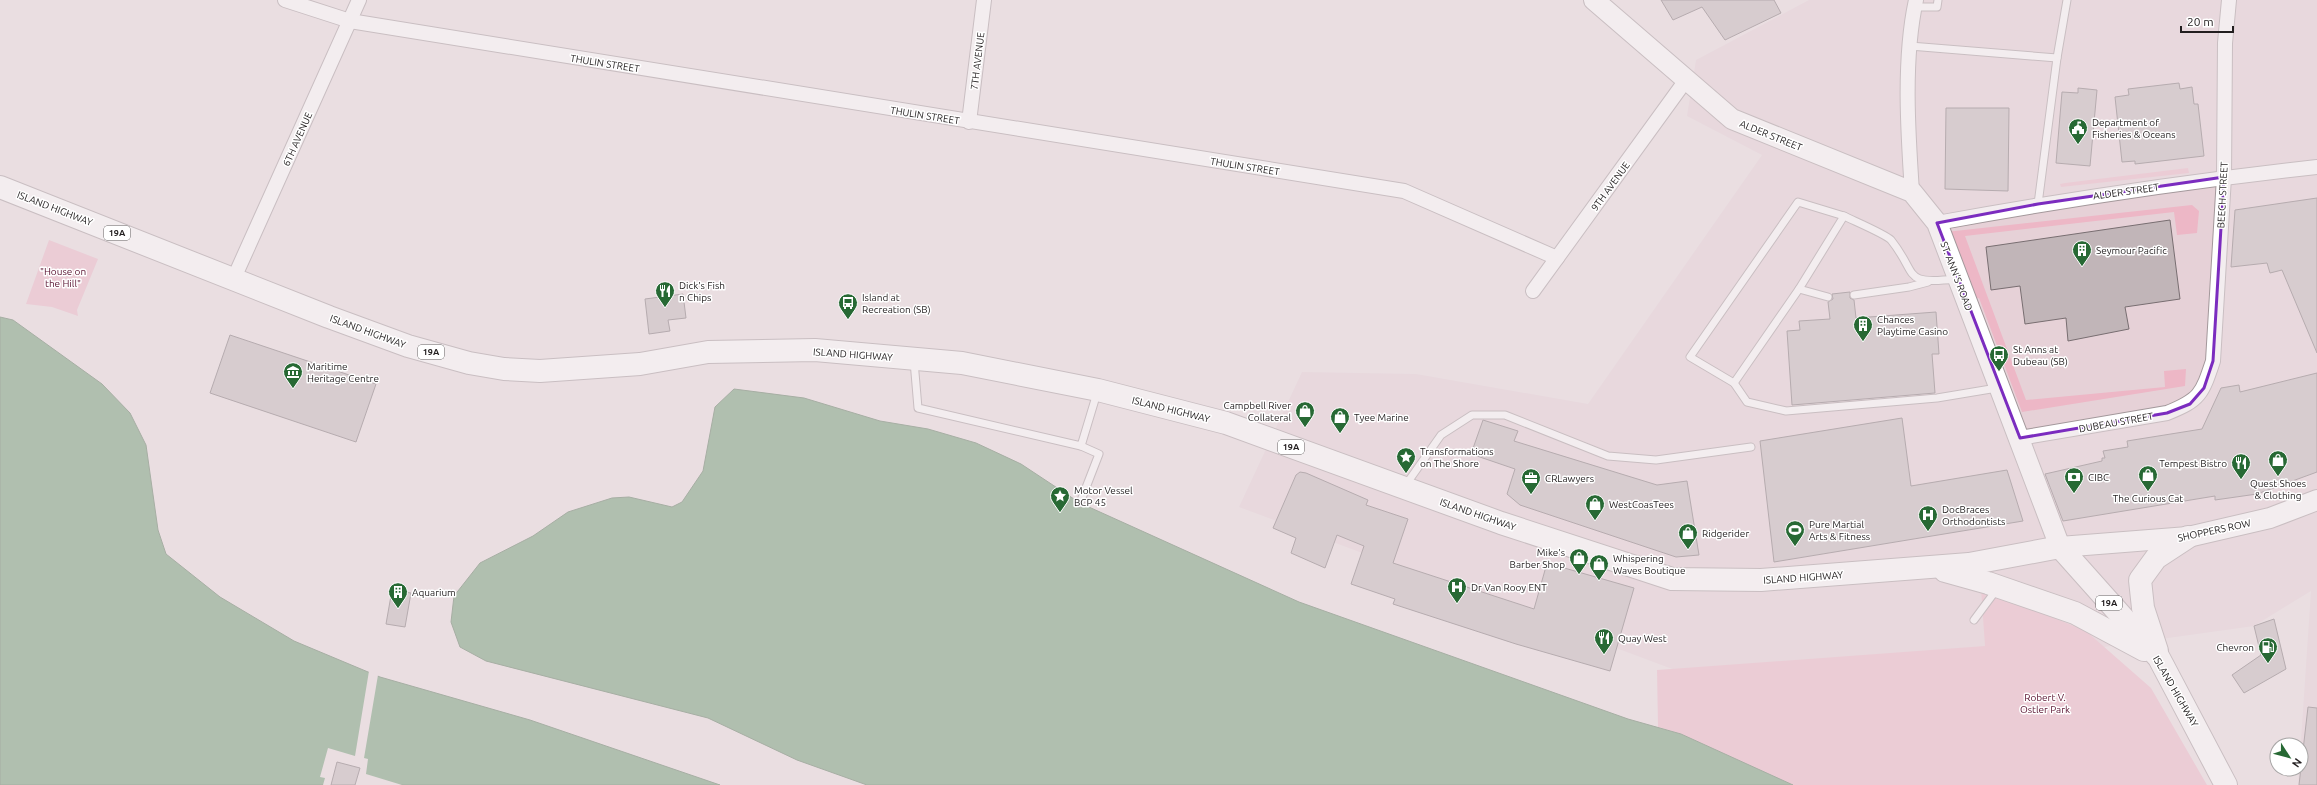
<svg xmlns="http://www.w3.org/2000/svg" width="2317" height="785" font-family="Ubuntu,sans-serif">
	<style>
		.built { fill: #e6d1d7 }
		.green { fill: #edb7c6 }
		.water { fill: #6c9971; stroke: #567458 }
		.pier { fill: #eadee1 }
		.building { fill: #c1b5b8; stroke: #786e71 }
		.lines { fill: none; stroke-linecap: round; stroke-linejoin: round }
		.lane-casing { stroke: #a3989b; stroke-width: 9 }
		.street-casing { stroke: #a3989b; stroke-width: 16 }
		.secondary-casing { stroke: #a3989b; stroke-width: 22 }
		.primary-casing { stroke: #a3989b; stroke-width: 24 }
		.lane { stroke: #fff; stroke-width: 7 }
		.street { stroke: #fff; stroke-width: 14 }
		.secondary { stroke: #fff; stroke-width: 20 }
		.primary { stroke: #fff; stroke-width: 22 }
		.marked { fill: none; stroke: #7b2cbf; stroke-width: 3; stroke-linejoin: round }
		.labels { text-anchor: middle; stroke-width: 3; stroke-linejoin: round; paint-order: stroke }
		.shield { fill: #fff; stroke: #646262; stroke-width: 1 }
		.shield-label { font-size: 9px; font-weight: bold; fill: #221e1f }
		.street-label { font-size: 10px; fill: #221e1f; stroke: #fff }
		.poi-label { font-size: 10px; fill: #221e1f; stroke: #fff; text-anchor: start }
		.park-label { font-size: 10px; fill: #591230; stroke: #fff }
	</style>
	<rect width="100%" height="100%" fill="#eadee1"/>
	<path class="built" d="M1809,0H2317V785H2298L2311,591L2254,626L1747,697L1239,507L1302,372L1416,374L1588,404L1762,155L1687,116L1696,60Z"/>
	<g class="green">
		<path d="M2188,168L2189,173L2061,187L2060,184L2065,183Z"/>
		<path d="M2192,205L2199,211L2197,233L2177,235L2174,212L1965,236L2026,400L2165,387L2164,371L2186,369L2185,386L2022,412L1979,298L1972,300L1946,232Z"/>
		<path d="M49,240L98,259L77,310L78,316L52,307L26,304Z"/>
		<path d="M1981,588L2086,631L2151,688L2207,785H1793L1681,734L1658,727L1657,670L1985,646Z"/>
	</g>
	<g class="water">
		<path d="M0,317L13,320L102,384L130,413L146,445L158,530L166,554L220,597L294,641L380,677L530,720L720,785H0Z"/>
		<path d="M734,389L804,398L880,421L928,429L976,443L1021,464L1080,503L1299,602L1628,719L1681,734L1793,785H867L797,760L708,718L486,661L460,647L451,622L454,596L480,563L533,536L568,512L612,498L629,497L672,507L682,502L703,471L715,407Z"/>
	</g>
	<path class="pier" d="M369,671L378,675L364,758L368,759L366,774L402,785H323L325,778L320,777L328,748L355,756Z"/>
	<g class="building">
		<path d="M1661,0H1774L1781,13L1725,40L1702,7L1673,20Z"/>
		<path d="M2179,83L2180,89L2192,87L2194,104H2198L2204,156L2135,164V161L2122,162L2115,97L2129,95L2128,89Z"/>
		<path d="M2078,88L2097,90L2090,166L2056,163L2062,92L2078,93Z"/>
		<path d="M1946,108H2009L2008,191L1945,189Z"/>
		<path d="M2317,198V353L2282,270L2270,273L2267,263L2231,267L2235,210Z"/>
		<path d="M2170,220L2180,299L2125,307L2129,329L2068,341L2066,318L2025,324L2020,286L1991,290L1986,247Z"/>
		<path d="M1850,292V298L1854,300L1856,318L1936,312L1939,354H1932L1935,393L1792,405L1787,331L1800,330L1799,321L1830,319L1828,302L1833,299L1832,294Z"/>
		<path d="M683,294L686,318L668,320L670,331L649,334L645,299Z"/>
		<path d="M230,335L376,384L356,442L210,393Z"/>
		<path d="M2317,373V472L2257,494L2215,500V496L2063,521L2045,474L2102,461V458H2105L2103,451L2128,447L2127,441L2202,429L2221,388L2239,385L2240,392Z"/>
		<path d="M1902,418L1911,486L2007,470L2023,521L1774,562L1760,441Z"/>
		<path d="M1483,420L1518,431L1514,441L1657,485L1687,481L1699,555L1676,557L1520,505L1507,494L1515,469L1471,454Z"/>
		<path d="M1300,472L1306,473L1368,500L1366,505L1408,519L1393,563L1534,609L1547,563L1634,588L1610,671L1516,644L1393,604L1395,599L1351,584L1364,546L1337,535L1325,568L1291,553L1296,538L1273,528L1296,475Z"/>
		<path d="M392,590L411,593L405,627L386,624Z"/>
		<path d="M2274,619L2286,669L2244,693L2232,675L2261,655L2254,626Z"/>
		<path d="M2308,707L2317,708V785H2299Z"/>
		<path d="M337,762L360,768L355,785H331Z"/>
	</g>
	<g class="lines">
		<defs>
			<g id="lane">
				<path d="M1914,7H1937L1938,0"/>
				<path d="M1910,46L2057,58L2038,204"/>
				<path d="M2057,58L2067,0"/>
				<path d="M1798,202L1844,216L1799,289L1734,383L1690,357Z"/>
				<path d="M1844,216C1854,221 1885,234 1891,240C1919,275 1901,285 1956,279"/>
				<path d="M1799,289L1828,297"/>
				<path d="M1854,295L1909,287L1928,282"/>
				<path d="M914,361L918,408L1081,446L1097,393"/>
				<path d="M1734,383L1747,402L1786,411L1937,398L1997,388"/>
				<path d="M1405,486L1441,435L1472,415H1505L1608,456L1656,460L1751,447"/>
				<path d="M1080,503L1099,454L1081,446"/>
				<path d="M1974,620L1997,589"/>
			</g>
			<g id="street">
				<path d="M285,0L350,21L1404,191L1557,258"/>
				<path d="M969,122L984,0"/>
				<path d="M1912,192C1908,133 1903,59 1916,0"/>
				<path d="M1937,223C2063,200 2190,181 2317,167"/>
				<path d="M234,278L359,0"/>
				<path d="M1533,291L1686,80"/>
				<path d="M2020,438L2167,413C2200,400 2202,394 2213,361L2224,177L2225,43L2229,0"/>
			</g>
			<path id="secondary" d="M1594,0L1732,119L1912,192L1937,223L2060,547L2188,537L2270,518L2317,500"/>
			<g id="primary">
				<path d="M0,187L329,317L408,346L469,363L504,369L540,371L640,364L708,352L815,350L962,363L1098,390L1226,423L1501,523L1672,579L1761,580L1969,564L2060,547L2159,658L2226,785"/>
				<path d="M1945,571L1988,583L2075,613L2144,650"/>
				<path d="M2157,651L2143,608L2140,580L2156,558L2188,537"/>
			</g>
		</defs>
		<use href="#lane" class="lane-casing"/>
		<use href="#street" class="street-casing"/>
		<use href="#secondary" class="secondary-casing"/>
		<use href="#primary" class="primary-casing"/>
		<use href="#lane" class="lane"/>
		<use href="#street" class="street"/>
		<use href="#secondary" class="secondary"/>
		<use href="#primary" class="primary"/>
	</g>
	<path d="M0 0H2317V785H0ZM2224,177L2213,361L2204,388L2190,404L2167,413L2020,438L1937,223L2038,204Z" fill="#eadee1" fill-opacity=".55" fill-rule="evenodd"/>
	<path class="marked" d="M2224,177L2213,361L2204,388L2190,404L2167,413L2020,438L1937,223L2038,204Z"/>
	<defs>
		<symbol id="civic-pin" viewBox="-11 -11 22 30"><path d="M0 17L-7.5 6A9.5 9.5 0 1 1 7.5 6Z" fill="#276934" stroke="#fff"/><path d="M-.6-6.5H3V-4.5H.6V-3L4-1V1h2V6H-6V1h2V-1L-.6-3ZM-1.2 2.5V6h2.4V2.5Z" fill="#fff"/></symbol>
		<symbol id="building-pin" viewBox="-11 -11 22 30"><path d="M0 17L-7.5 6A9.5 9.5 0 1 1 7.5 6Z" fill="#276934" stroke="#fff"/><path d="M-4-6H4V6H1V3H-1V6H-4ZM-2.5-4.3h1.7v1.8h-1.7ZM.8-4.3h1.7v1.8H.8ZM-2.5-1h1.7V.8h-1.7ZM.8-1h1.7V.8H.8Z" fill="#fff"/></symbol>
		<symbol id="restaurant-pin" viewBox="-11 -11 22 30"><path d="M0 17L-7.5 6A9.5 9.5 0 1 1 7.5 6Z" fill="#276934" stroke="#fff"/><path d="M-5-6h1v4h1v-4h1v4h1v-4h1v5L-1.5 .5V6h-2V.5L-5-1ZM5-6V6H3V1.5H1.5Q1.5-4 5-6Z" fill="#fff"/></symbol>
		<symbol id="bus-pin" viewBox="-11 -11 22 30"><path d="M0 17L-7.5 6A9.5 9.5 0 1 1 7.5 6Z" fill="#276934" stroke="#fff"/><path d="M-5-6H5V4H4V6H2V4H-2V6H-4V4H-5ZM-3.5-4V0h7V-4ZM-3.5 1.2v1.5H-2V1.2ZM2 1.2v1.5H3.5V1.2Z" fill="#fff"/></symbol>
		<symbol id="museum-pin" viewBox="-11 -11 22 30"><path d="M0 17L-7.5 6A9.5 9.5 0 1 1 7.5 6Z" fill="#276934" stroke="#fff"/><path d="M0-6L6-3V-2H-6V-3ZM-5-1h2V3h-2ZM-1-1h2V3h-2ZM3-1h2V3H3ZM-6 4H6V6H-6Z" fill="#fff"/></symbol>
		<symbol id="shop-pin" viewBox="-11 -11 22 30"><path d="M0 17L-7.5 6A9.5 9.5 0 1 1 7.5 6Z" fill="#276934" stroke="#fff"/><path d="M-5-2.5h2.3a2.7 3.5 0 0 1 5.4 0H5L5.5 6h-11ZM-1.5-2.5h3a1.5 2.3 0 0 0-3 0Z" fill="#fff"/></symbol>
		<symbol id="sight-pin" viewBox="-11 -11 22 30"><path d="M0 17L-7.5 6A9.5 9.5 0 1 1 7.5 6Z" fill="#276934" stroke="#fff"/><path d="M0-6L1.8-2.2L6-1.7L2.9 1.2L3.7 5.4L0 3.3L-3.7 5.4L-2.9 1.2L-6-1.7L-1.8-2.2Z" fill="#fff"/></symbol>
		<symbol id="bank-pin" viewBox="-11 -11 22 30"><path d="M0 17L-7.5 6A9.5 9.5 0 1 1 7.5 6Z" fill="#276934" stroke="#fff"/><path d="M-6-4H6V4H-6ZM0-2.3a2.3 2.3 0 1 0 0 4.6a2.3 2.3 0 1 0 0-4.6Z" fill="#fff"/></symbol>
		<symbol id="office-pin" viewBox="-11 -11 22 30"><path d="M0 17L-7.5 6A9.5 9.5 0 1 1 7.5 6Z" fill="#276934" stroke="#fff"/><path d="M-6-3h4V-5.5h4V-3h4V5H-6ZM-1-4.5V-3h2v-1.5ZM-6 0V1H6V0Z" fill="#fff"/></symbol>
		<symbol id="hospital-pin" viewBox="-11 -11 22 30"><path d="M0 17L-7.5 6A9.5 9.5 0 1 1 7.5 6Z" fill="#276934" stroke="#fff"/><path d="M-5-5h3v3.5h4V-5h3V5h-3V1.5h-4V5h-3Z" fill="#fff"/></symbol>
		<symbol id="stadium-pin" viewBox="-11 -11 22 30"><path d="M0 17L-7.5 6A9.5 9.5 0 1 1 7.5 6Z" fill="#276934" stroke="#fff"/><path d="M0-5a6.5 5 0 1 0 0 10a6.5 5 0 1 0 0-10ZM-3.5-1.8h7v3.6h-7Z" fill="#fff"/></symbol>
		<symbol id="fuel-pin" viewBox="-11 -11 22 30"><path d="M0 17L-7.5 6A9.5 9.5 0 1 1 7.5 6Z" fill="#276934" stroke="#fff"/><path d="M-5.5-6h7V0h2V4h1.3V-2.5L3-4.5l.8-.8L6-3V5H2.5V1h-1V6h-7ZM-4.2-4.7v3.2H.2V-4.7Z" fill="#fff"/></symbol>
	</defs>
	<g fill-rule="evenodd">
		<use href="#civic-pin" x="2067" y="117" width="22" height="30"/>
		<use href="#building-pin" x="2071" y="239" width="22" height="30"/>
		<use href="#restaurant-pin" x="654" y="280" width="22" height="30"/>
		<use href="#bus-pin" x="837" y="292" width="22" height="30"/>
		<use href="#building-pin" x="1852" y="314" width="22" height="30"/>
		<use href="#bus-pin" x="1988" y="344" width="22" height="30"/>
		<use href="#museum-pin" x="282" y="361" width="22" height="30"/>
		<use href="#shop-pin" x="1294" y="400" width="22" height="30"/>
		<use href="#shop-pin" x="1329" y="406" width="22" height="30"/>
		<use href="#sight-pin" x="1395" y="446" width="22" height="30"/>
		<use href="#shop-pin" x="2267" y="449" width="22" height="30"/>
		<use href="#restaurant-pin" x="2230" y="452" width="22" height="30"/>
		<use href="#shop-pin" x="2137" y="464" width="22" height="30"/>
		<use href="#bank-pin" x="2063" y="466" width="22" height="30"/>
		<use href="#office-pin" x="1520" y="467" width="22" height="30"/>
		<use href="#sight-pin" x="1049" y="485" width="22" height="30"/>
		<use href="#shop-pin" x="1584" y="493" width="22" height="30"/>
		<use href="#hospital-pin" x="1917" y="504" width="22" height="30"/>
		<use href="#stadium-pin" x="1784" y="519" width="22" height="30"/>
		<use href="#shop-pin" x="1677" y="522" width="22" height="30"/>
		<use href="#shop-pin" x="1568" y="547" width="22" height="30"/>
		<use href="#shop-pin" x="1588" y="553" width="22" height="30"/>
		<use href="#hospital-pin" x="1446" y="576" width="22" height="30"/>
		<use href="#building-pin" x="387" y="581" width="22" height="30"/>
		<use href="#restaurant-pin" x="1593" y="627" width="22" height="30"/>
		<use href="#fuel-pin" x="2257" y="636" width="22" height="30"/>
	</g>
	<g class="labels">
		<g class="shield">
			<rect x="104" y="226" width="26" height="14" rx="3"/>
			<rect x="418" y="345" width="26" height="14" rx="3"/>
			<rect x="1278" y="440" width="26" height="14" rx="3"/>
			<rect x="2096" y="596" width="26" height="14" rx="3"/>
		</g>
		<g class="shield-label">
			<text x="117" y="236">19A</text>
			<text x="431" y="355">19A</text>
			<text x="1291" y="450">19A</text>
			<text x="2109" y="606">19A</text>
		</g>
		<g class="street-label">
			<text transform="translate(977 61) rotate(-83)" y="4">7TH AVENUE</text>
			<text transform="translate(605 63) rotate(9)" y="4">THULIN STREET</text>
			<text transform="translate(925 115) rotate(9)" y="4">THULIN STREET</text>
			<text transform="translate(1771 135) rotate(22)" y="4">ALDER STREET</text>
			<text transform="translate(297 139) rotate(-66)" y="4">6TH AVENUE</text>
			<text transform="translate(1245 166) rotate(9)" y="4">THULIN STREET</text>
			<text transform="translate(1610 186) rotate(-54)" y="4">9TH AVENUE</text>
			<text transform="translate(2126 191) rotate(-8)" y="4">ALDER STREET</text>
			<text transform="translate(2222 195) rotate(-87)" y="4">BEECH STREET</text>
			<text transform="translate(55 208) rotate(21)" y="4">ISLAND HIGHWAY</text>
			<text transform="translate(1957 276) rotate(69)" y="4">ST. ANN'S ROAD</text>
			<text transform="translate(368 331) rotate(20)" y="4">ISLAND HIGHWAY</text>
			<text transform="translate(853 354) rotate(4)" y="4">ISLAND HIGHWAY</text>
			<text transform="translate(1171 409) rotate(14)" y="4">ISLAND HIGHWAY</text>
			<text transform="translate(2116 422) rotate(-10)" y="4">DUBEAU STREET</text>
			<text transform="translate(1478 514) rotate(19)" y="4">ISLAND HIGHWAY</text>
			<text transform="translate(2214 530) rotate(-12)" y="4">SHOPPERS ROW</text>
			<text transform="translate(1803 577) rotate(-4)" y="4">ISLAND HIGHWAY</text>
			<text transform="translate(2176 691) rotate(60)" y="4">ISLAND HIGHWAY</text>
		</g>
		<g class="poi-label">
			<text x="2092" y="126">Department of<tspan x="2092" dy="12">Fisheries &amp; Oceans</tspan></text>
			<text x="2096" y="254">Seymour Pacific</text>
			<text x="679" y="289">Dick's Fish<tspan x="679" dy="12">n Chips</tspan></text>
			<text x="862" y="301">Island at<tspan x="862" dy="12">Recreation (SB)</tspan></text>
			<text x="1877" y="323">Chances<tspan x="1877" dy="12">Playtime Casino</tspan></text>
			<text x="2013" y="353">St Anns at<tspan x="2013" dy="12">Dubeau (SB)</tspan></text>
			<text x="307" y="370">Maritime<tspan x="307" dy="12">Heritage Centre</tspan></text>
			<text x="1291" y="409" text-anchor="end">Campbell River<tspan x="1291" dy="12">Collateral</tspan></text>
			<text x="1354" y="421">Tyee Marine</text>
			<text x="1420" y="455">Transformations<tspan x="1420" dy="12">on The Shore</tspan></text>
			<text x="2227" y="467" text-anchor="end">Tempest Bistro</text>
			<text x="2088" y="481">CIBC</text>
			<text x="1545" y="482">CRLawyers</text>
			<text x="2278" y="487" text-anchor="middle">Quest Shoes<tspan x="2278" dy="12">&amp; Clothing</tspan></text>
			<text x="1074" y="494">Motor Vessel<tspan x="1074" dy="12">BCP 45</tspan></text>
			<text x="2148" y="502" text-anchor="middle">The Curious Cat</text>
			<text x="1609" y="508">WestCoasTees</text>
			<text x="1942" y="513">DocBraces<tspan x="1942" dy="12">Orthodontists</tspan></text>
			<text x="1809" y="528">Pure Martial<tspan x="1809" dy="12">Arts &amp; Fitness</tspan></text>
			<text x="1702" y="537">Ridgerider</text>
			<text x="1565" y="556" text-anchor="end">Mike's<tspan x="1565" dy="12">Barber Shop</tspan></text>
			<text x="1613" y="562">Whispering<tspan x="1613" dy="12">Waves Boutique</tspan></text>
			<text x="1471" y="591">Dr Van Rooy ENT</text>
			<text x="412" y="596">Aquarium</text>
			<text x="1618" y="642">Quay West</text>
			<text x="2254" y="651" text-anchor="end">Chevron</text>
		</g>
		<g class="park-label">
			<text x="63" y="275">"House on<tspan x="63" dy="12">the Hill"</tspan></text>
			<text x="2045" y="701">Robert V.<tspan x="2045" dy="12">Ostler Park</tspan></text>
		</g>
	</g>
	<g transform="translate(2289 757) rotate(126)"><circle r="19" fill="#ffffff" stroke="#a7a5a5"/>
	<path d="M0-3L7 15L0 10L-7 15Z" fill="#276934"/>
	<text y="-6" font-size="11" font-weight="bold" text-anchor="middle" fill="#221e1f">N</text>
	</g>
	<path d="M2181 26v6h52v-6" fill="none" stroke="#221e1f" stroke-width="2"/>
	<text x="2187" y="26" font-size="12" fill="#221e1f" stroke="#ffffff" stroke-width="3" paint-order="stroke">20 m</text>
</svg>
